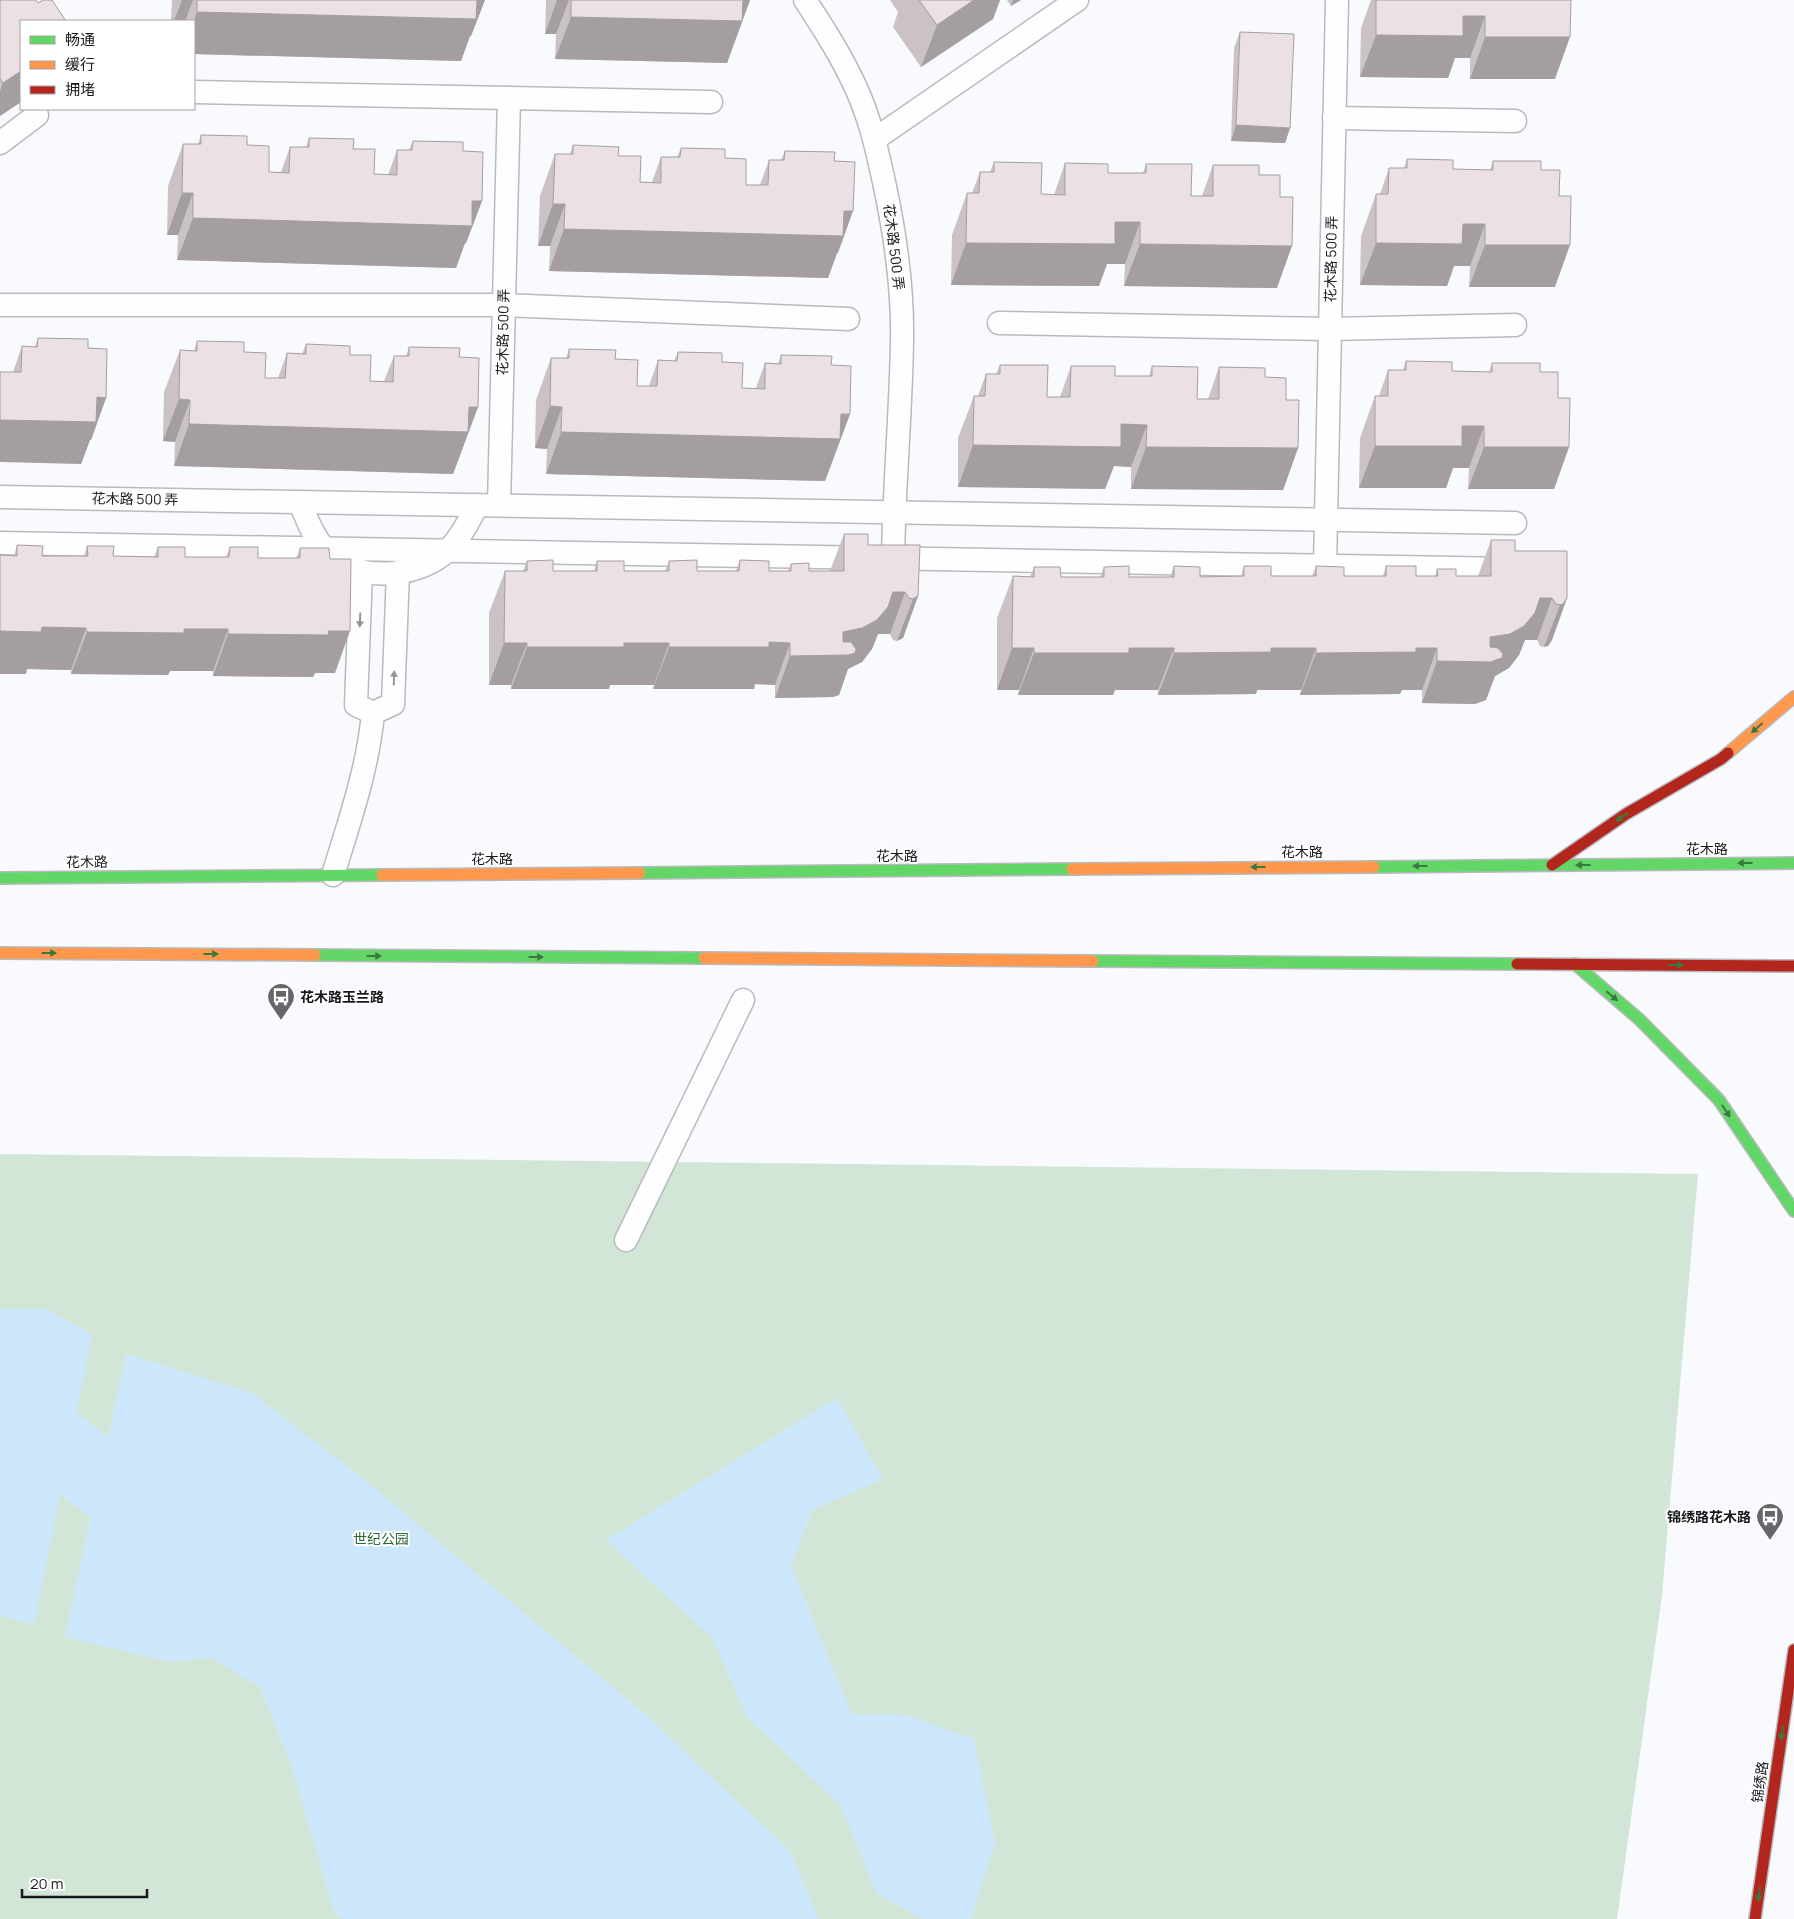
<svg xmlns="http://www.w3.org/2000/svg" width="1794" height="1919" font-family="Manrope,'Noto Sans SC',sans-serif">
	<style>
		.green { fill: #d2e6d7 }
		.water { fill: #cce6fc }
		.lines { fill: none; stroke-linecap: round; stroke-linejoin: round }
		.river { stroke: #cce6fc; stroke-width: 75 }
		.lane-casing { stroke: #b9babd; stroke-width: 25 }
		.fast-casing { stroke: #b9babd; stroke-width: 14 }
		.slow-casing { stroke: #b9babd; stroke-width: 14 }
		.jam-casing { stroke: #b9babd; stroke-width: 14 }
		.lane { stroke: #fefeff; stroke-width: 22 }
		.fast { stroke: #63d668; stroke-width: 11 }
		.slow { stroke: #ff974d; stroke-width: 11 }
		.jam { stroke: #b3261e; stroke-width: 11 }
		.wall { fill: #cac2c5 }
		.shaded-wall { fill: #a49ea0 }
		.building { fill: #ebe1e5; stroke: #a49ea0 }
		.oneway { fill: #969699 }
		.oneway2 { fill: #3c7742 }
		.labels { text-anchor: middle; stroke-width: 4; stroke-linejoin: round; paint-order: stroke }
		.street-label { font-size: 14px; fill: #16181c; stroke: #fff }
		.poi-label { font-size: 14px; font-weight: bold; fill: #16181c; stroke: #fff; text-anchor: start }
		.park-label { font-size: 14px; fill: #266737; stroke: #fff }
	</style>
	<rect width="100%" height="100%" fill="#f9fafd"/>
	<path class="green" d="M0,1154L1698,1174L1662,1596L1617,1919H0Z"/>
	<g class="water">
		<path d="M0,1309H46L92,1334L34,1624L1,1616L0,1613Z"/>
		<path d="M126,1354L252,1393L367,1482L646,1715L790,1851L819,1919H343L335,1913L289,1759L260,1687L212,1658L171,1662L65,1637Z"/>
		<path d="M837,1398L883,1479L812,1510L791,1566L852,1715L903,1714L974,1739L995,1843L971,1919H923L877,1894L841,1806L748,1718L713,1639L606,1540Z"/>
	</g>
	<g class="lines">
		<path class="river" d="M0,1421L26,1422L183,1540"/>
		<defs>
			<g id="lane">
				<path d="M805,0C824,29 842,57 856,88C870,118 877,150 884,182C895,233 903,287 902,340C901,413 894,485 893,559"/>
				<path d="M194,92L711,102"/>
				<path d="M1334,118L1515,121"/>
				<path d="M875,139L1077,0"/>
				<path d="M0,143L37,115"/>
				<path d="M0,305H504L848,319"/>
				<path d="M999,323L1329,329L1515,325"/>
				<path d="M0,497L1515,523"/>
				<path d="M300,502C308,523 317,546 336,560C367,582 421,576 448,550C461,537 469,521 477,505"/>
				<path d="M499,505L509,98"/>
				<path d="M0,543L1510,569"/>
				<path d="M1325,566L1337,0"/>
				<path d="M361,571L356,705L373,713L393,704L398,572"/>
				<path d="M333,875C349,822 368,769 373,713"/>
				<path d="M626,1240L743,1000"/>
			</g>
			<g id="fast">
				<path d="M1374,867L1794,863"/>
				<path d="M640,873L1072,869"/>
				<path d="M0,878L382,875"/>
				<path d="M315,955L704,958"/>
				<path d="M1093,961L1517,964"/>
				<path d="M1575,964L1640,1020L1719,1100L1794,1211"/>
			</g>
			<g id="slow">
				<path d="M1728,753L1794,697"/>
				<path d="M1072,869L1374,867"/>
				<path d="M382,875L640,873"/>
				<path d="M0,953L315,955"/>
				<path d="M704,958L1093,961"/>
			</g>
			<g id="jam">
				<path d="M1552,865L1626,814L1721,759L1728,753"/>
				<path d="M1517,964L1794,966"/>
				<path d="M1755,1919L1794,1650"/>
			</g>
		</defs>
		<use href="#lane" class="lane-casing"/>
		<use href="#fast" class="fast-casing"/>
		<use href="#slow" class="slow-casing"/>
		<use href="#jam" class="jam-casing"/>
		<use href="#lane" class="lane"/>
		<use href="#fast" class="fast"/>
		<use href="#slow" class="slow"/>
		<use href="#jam" class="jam"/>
	</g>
	<g class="wall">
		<path d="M0,0L21,21V102L0,116Z"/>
		<path d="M172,0H485L471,36H470L461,61L194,54V21H171Z"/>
		<path d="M546,0H750L727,63L555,59L556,34H545Z"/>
		<path d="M890,0H1000L993,19L921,67L893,27L898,12Z"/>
		<path d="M1007,0H1021L1011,6Z"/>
		<path d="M1371,0H1571L1555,79H1470V58H1455L1448,78L1360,77L1361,28Z"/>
		<path d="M1240,32L1290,128L1285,143L1231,141L1234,48Z"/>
		<path d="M201,135L247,145L269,172H281L290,147H306L309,138L353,149L374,174L388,175L397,150H409L413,141L463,151L482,201L466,243H465L456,268L177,260L178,235H167L168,186L183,144H198Z"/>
		<path d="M573,145L618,156L640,182H652L661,157H677L681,148L725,158L746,185H760L769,160H781L785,151L834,161L838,253H837L828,278L549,271L550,246H538L540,196L555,154H570Z"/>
		<path d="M1407,159L1453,169L1490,170L1493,161L1541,170L1555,287H1469L1470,266H1454L1447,286L1360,285L1361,236L1376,194H1380L1389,168H1404Z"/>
		<path d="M994,162L1041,194L1054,195L1065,163L1108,173H1143L1146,164L1191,196H1202L1213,165L1259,175L1277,288L1124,286L1125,264H1107L1099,286L951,285L952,235L967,193H972L980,172H990Z"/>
		<path d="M38,338L88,348L106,398L91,440H90L81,464L13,372L22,346L35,347Z"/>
		<path d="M197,341L244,352L265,378H278L287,353L302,354L306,344L350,355L370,381H384L394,356H406L409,347L459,357L478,407L453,474L174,466L175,442L163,441L164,392L180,350L194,351Z"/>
		<path d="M569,349L615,359L637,386H649L658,360L674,361L678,352L722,362L742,388H756L765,363L778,364L781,355L831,365L850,414L825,481L546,474L547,449L535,448L536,400L551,358H566Z"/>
		<path d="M1406,361L1452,371L1489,372L1492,363L1540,372L1558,398L1569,447L1554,489H1468L1469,468H1453L1446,488H1359L1360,438L1375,396H1379L1388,370H1403Z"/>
		<path d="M1000,365L1047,397H1060L1071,366L1115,376H1149L1152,366L1197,399H1208L1219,367L1265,377L1286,400L1298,448L1283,490L1131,489V467L1114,466L1105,489L958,487V438L974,396H978L986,374H996Z"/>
		<path d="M844,534L868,545L918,596L903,638L897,641L893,640L890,634H878L872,649L862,662L848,669L839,695L833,697L775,698V685L755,684L754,689H653L654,685H610L609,689H511V685H489V613L505,571H523L527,561L553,571H594L597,561L624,571H665L669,561L697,571H736L740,560L769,571H788L791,564L809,571H830Z"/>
		<path d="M1491,540L1515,551L1567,598L1552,640L1548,646L1544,647L1540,646L1537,640H1525L1519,655L1509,668L1495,676L1486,700L1475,704L1422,703V690H1402L1400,694L1300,695L1301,690H1257L1256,694L1158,695V690H1115L1113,695H1018L1019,690H997V618L1013,576L1030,577L1034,567L1061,577H1100L1104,567L1129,577H1170L1174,566L1200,577L1241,576L1244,566L1271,576H1312L1316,566L1344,576H1383L1386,566L1416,576H1435L1437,569L1456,576H1478Z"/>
		<path d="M17,545L42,556H84L87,546L113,556L154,557L158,547L185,557H226L230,547L258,558H296L300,548L335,673H315L313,677L213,676V671H170L168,675L71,674V670L27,669L26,674H0V555L14,556Z"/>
	</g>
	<g class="shaded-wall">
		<path d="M182,0H193L185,21H174Z"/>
		<path d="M475,0H485L471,36H470L461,61L194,54V21L197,12Z"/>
		<path d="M557,0H569L556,34H545Z"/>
		<path d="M741,0H750L727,63L555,59L571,17Z"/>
		<path d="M974,0H1000L993,19L921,67L937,25Z"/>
		<path d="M1013,0H1021L1011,6Z"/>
		<path d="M1463,16H1485L1470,58H1455L1448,78L1360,77L1376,35Z"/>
		<path d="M1485,37H1570L1555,79H1470Z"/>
		<path d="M21,71V102L0,116V91L3,83Z"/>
		<path d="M1236,125L1290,128L1285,143L1231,141Z"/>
		<path d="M182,193H193L178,235H167Z"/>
		<path d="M472,201H482L466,243H465L456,268L177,260L193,218Z"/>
		<path d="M553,204H565L550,246H538Z"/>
		<path d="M844,211H853L838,253H837L828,278L549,271L564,229Z"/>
		<path d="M1115,222H1140L1125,264H1107L1099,286L951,285L966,243Z"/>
		<path d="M1463,224H1485L1470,266H1454L1447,286L1360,285L1376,243Z"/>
		<path d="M1140,244L1292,246L1277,288L1124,286Z"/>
		<path d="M1485,245H1570L1555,287H1469Z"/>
		<path d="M97,397L106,398L91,440H90L81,464L0,462V420Z"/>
		<path d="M179,399L190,400L175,442L163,441Z"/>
		<path d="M550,406L562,407L547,449L535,448Z"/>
		<path d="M469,407H478L453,474L174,466L189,424Z"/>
		<path d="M841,414H850L825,481L546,474L561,432Z"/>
		<path d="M1121,424L1147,425L1131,467L1114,466L1105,489L958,487L973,445Z"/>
		<path d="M1462,426H1484L1469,468H1453L1446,488H1359L1375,446Z"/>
		<path d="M1146,447L1298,448L1283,490L1131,489Z"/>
		<path d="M1484,447H1569L1554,489H1468Z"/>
		<path d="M893,592H905L890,634H878L872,649L862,662L848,669L839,695L833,697L775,698L790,656L843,632Z"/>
		<path d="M918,596L903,638L897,641L913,599Z"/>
		<path d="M1540,598H1552L1537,640H1525L1519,655L1509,668L1495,676L1486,700L1475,704L1422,703L1437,661L1490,637Z"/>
		<path d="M1567,598L1552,640L1548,646L1544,647L1560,605Z"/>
		<path d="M42,627L86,628L71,670L27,669L26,674H0V631Z"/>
		<path d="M184,629H228L213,671H170L168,675L71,674L87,632Z"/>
		<path d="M328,631H350L335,673H315L313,677L213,676L228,634Z"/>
		<path d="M769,642L790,643L775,685L755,684L754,689H653L669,647Z"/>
		<path d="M504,643H527L511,685H489Z"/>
		<path d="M624,643H669L654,685H610L609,689H511L527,647Z"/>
		<path d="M1012,648H1034L1019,690H997Z"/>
		<path d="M1129,648H1174L1158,690H1115L1113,695H1018L1034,653Z"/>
		<path d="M1271,648H1316L1301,690H1257L1256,694L1158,695L1174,653Z"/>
		<path d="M1416,648H1437L1422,690H1402L1400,694L1300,695L1316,653Z"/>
	</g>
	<g class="building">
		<path d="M0,0H36L38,3L43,0H52L66,21H21V71L3,83L0,78Z"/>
		<path d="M197,0H477L476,19L197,12Z"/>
		<path d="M571,0H743L742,21L571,17Z"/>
		<path d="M919,0H974L937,25Z"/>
		<path d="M1376,0H1571L1570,37H1485V16H1463V36L1376,35Z"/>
		<path d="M1240,32L1294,34L1290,128L1236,125Z"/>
		<path d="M201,135L247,136V145L269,146V172L289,173L290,147H309V138L354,139L353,149H375L374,174L397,175V150H412L413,141L463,142V151L483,152L482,201H472V226L193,218V193H182L183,144H201Z"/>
		<path d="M573,145L619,147L618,156H641L640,182L661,183V157H680L681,148L725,149V158L746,159V185H768L769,160H784L785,151L835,152L834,161L855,162L853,211H844L843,236L564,229L565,204H553L555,154H573Z"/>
		<path d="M1407,159L1453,160V169L1493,170V161H1541V170H1560L1559,196H1571L1570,245H1485V224H1463L1462,244L1376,243V194H1388L1389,168H1407Z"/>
		<path d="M994,162L1042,163L1041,194L1065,195V163L1108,164V173H1146V164H1192L1191,196H1213V165H1259V175H1280V197H1293L1292,246L1140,244V222H1115V244L966,243L967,193H979L980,172H994Z"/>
		<path d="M38,338L88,339V348L107,349L106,398L97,397L96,422L0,420V372H21L22,346L37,347Z"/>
		<path d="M197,341L244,342V352L266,353L265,378H285L287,353L306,354V344L350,346V355H371L370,381L393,382L394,356H409V347L460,348L459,357L479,358L478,407H469L468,432L189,424L190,400L179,399L180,350L197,351Z"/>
		<path d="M569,349L616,350L615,359L638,360L637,386H657L658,360L677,361L678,352L722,353V362L743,363L742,388L765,389V363L781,364V355L832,356L831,365L851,366L850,414H841L840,439L561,432L562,407L550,406L551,358H569Z"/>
		<path d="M1406,361L1452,362V371L1492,372V363H1540V372H1558V398H1570L1569,447H1484V426H1462V446H1375V396H1388V370H1406Z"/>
		<path d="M1000,365H1048L1047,397H1070L1071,366H1115V376H1152V366L1198,367L1197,399H1219V367L1265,368V377L1286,378V400H1299L1298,448L1146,447L1147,425L1121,424V447L973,445L974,396H985L986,374H1000Z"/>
		<path d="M844,534H868V545H920L918,596L913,599L909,598L905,592H893L888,607L877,620L862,628L843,632V642H851L856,649L855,653L848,655L790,656V643L769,642V647H669V643H624V647H527V643H504L505,571H527V561L553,560V571H597V561H624V571H669V561L697,560V571H739L740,560L769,561V571H791V564L809,563V571H844Z"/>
		<path d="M1491,540H1515V551H1567V598L1563,604L1560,605L1556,604L1552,598H1540L1535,613L1524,626L1510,634L1490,637V647L1498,648L1503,654L1502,658L1490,662L1437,661V648H1416V652L1316,653V648H1271V652L1174,653V648H1129V653H1034V648H1012L1013,576L1034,577V567H1060L1061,577H1104V567L1129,566V577H1174V566L1200,567V577L1244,576V566H1271V576H1316V566L1344,567V576H1386V566H1416V576H1438L1437,569H1456V576H1491Z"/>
		<path d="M17,545L43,546L42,556H88L87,546H114L113,556L158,557V547H185V557H229L230,547H258V558H300V548H329L330,559H351L350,631H328L329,635L228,634V629H184V633L87,632L86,628L42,627L41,632L0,631V555L17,556Z"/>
	</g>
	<defs><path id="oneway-solid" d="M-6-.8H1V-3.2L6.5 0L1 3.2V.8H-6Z" transform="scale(1.25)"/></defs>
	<g class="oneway">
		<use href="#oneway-solid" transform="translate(360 620) rotate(92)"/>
		<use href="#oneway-solid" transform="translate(394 678) rotate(-88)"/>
	</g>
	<g class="oneway2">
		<use href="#oneway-solid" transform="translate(1757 728) rotate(139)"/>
		<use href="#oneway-solid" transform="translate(1622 817) rotate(146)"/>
		<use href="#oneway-solid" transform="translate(1745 863) rotate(180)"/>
		<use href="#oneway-solid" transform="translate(1583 865) rotate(180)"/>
		<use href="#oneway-solid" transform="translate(1420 866) rotate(180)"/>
		<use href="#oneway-solid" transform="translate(1258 867) rotate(180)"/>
		<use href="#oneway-solid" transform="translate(49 953)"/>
		<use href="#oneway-solid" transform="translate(211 954)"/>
		<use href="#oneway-solid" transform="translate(374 956)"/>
		<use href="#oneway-solid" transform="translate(536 957)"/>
		<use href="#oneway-solid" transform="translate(1676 965)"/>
		<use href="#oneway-solid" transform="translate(1612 996) rotate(40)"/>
		<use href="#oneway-solid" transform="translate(1726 1111) rotate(57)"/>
		<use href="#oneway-solid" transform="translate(1782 1733) rotate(98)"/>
		<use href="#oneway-solid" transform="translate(1759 1894) rotate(98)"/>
	</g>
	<defs>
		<symbol id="bus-pin" viewBox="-11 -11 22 30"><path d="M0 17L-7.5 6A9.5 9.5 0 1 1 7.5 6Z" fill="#65676b" stroke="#fff"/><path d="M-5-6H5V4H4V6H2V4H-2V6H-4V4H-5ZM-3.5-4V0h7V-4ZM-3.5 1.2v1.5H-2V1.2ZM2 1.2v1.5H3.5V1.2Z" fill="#fff"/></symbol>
	</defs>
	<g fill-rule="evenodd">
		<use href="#bus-pin" x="265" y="981" width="32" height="43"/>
		<use href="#bus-pin" x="1754" y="1501" width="32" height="43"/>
	</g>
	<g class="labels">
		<g class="street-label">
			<text transform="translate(894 247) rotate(83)" y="5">花木路 500 弄</text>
			<text transform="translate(1331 259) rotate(-89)" y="5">花木路 500 弄</text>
			<text transform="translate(503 332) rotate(-89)" y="5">花木路 500 弄</text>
			<text transform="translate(135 499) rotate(1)" y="5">花木路 500 弄</text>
			<text x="1707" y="854">花木路</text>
			<text x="1302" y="857">花木路</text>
			<text x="897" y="861">花木路</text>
			<text x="492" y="864">花木路</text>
			<text transform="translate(87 862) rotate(-1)" y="5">花木路</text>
			<text transform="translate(1760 1782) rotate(-82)" y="5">锦绣路</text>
		</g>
		<g class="poi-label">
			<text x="300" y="1002">花木路玉兰路</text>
			<text x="1751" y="1522" text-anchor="end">锦绣路花木路</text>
		</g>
		<g class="park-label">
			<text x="381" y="1544">世纪公园</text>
		</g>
	</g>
	<rect x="20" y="20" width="175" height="90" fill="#ffffff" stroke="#a2a3a4"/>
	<rect x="30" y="36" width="25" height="8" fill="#63d668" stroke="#a2a3a4"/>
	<text x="65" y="45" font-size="15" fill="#16181c">畅通</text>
	<rect x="30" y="61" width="25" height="8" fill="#ff974d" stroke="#a2a3a4"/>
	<text x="65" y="70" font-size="15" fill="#16181c">缓行</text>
	<rect x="30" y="86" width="25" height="8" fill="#b3261e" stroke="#a2a3a4"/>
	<text x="65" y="95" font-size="15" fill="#16181c">拥堵</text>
	<path d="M22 1889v8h125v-8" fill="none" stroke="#16181c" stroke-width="2.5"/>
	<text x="30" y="1889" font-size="15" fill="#16181c" stroke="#ffffff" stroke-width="4" paint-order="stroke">20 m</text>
</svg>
